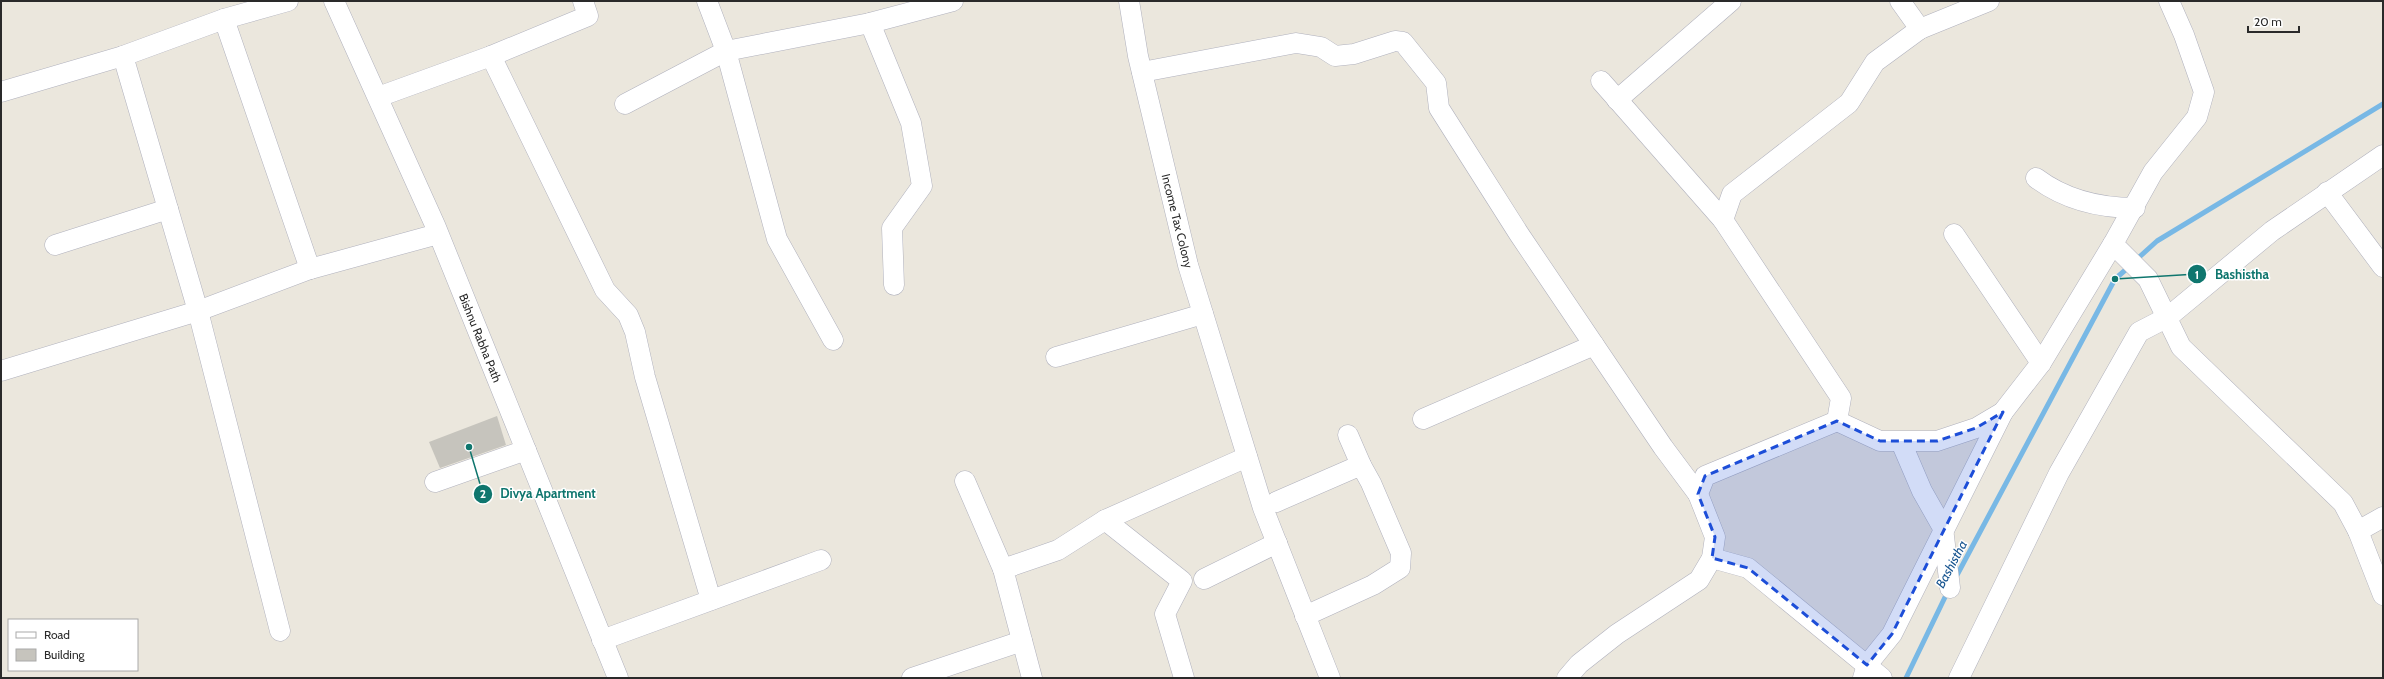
<svg xmlns="http://www.w3.org/2000/svg" width="2384" height="679" font-family="Cabin,sans-serif">
	<style>
		.lines { fill: none; stroke-linecap: round; stroke-linejoin: round }
		.stream { stroke: #78b8e5; stroke-width: 5 }
		.building { fill: #c6c4bd }
		.minor-casing { stroke: #b0b1bd; stroke-width: 21 }
		.minor { stroke: #fff; stroke-width: 20 }
		.marked { fill: #1d4ed8; fill-opacity: 0.2; stroke: #1d4ed8; stroke-width: 3; stroke-dasharray: 8 5; stroke-linejoin: round }
		.labels { text-anchor: middle; stroke-width: 3; stroke-linejoin: round; paint-order: stroke }
		.street-label { font-size: 12px; fill: #2a2a2a; stroke: #fff }
		.water-label { font-size: 13px; font-style: italic; fill: #185590; stroke: #fff }
		.leader { fill: none; stroke: #0f766e; stroke-width: 1.5 }
		.callout-dot { fill: #0f766e; stroke: #fff; stroke-width: 1.5 }
		.mark-label { font-size: 12px; text-anchor: middle; font-weight: bold; fill: #fff }
		.callout-label { font-size: 13px; text-anchor: middle; font-weight: bold; fill: #0f766e; stroke: #fff; stroke-width: 3; stroke-linejoin: round; paint-order: stroke }
	</style>
	<rect width="100%" height="100%" fill="#ebe7dd"/>
	<g class="lines">
		<g class="stream">
			<path d="M2136,260L2157,241L2383,104"/>
			<path d="M1956,577L2115,279L2130,266"/>
			<path d="M1906,678L1948,591"/>
		</g>
	</g>
	<path class="building" d="M497,416L506,445L440,468L429,442Z"/>
	<g class="lines">
		<defs>
			<g id="minor">
				<path d="M334,1L435,225L618,678"/>
				<path d="M707,1L726,51L777,239L833,340"/>
				<path d="M1129,1L1138,56L1188,265L1263,508L1330,678"/>
				<path d="M1900,1L1920,29"/>
				<path d="M2169,1L2184,35L2204,92L2197,117L2153,172L2113,244L2148,279L2181,347L2343,503L2358,531L2383,595"/>
				<path d="M224,19L310,269"/>
				<path d="M870,23L911,123L922,186L892,228L894,285"/>
				<path d="M491,56L605,290L628,315L635,332L645,377L711,600"/>
				<path d="M1142,72L1296,43L1321,47L1335,56L1354,54L1395,41L1403,42L1436,83L1439,108L1519,234L1663,447L1698,494"/>
				<path d="M1601,81L1723,220"/>
				<path d="M1,92L123,56"/>
				<path d="M378,97L491,56L588,16L583,1"/>
				<path d="M1617,100L1731,1"/>
				<path d="M625,104L726,51L870,23L953,1"/>
				<path d="M2036,178C2064,199 2099,208 2135,208"/>
				<path d="M2327,192L2383,267"/>
				<path d="M1954,234L2041,363"/>
				<path d="M55,245L168,209"/>
				<path d="M1056,357L1203,314"/>
				<path d="M1,371L198,311L310,269L438,234"/>
				<path d="M1423,419L1594,345"/>
				<path d="M1837,421L1880,441H1937L1976,428L2003,412L2041,363L2113,244"/>
				<path d="M1348,435L1361,465"/>
				<path d="M1901,442L1922,491L1943,528L1950,588"/>
				<path d="M965,481L1003,569"/>
				<path d="M435,482L526,450"/>
				<path d="M1276,502L1361,465L1371,483L1401,553L1400,568L1373,585L1305,616"/>
				<path d="M1105,520L1182,581L1165,614L1184,678"/>
				<path d="M2358,531L2383,517"/>
				<path d="M1712,558L1748,568L1882,678"/>
				<path d="M1204,579L1277,543"/>
				<path d="M280,631L198,311L123,56L224,19L288,1"/>
				<path d="M602,640L821,560"/>
				<path d="M912,678L1022,641"/>
				<path d="M1032,678L1003,569L1058,550L1105,520L1247,457"/>
				<path d="M1567,678L1579,664L1617,634L1699,580L1712,558L1715,537L1698,494L1705,476L1837,421L1841,398L1723,220L1732,194L1849,103L1875,62L1920,29L1989,1"/>
				<path d="M1863,678L1867,665L1892,634L2003,412"/>
				<path d="M1959,678L2059,473L2139,332L2168,317L2272,231L2383,155"/>
			</g>
		</defs>
		<use href="#minor" class="minor-casing"/>
		<use href="#minor" class="minor"/>
	</g>
	<path class="marked" d="M2003,412L1892,634L1867,665L1748,568L1712,558L1715,537L1698,494L1705,476L1837,421L1880,441H1937L1976,428Z"/>
	<g class="labels">
		<g class="street-label">
			<text transform="translate(1177 221) rotate(76)" y="4">Income Tax Colony</text>
			<text transform="translate(480 338) rotate(68)" y="4">Bishnu Rabha Path</text>
		</g>
		<g class="water-label">
			<text transform="translate(1951 564) rotate(-62)" y="5">Bashistha</text>
		</g>
	</g>
	<path class="leader" d="M2115 279L2197 274M469 447L483 494"/>
	<g class="callout-dot">
		<circle cx="2115" cy="279" r="4"/>
		<circle cx="469" cy="447" r="4"/>
		<circle cx="2197" cy="274" r="10"/>
		<circle cx="483" cy="494" r="10"/>
	</g>
	<g class="mark-label">
		<text x="2197" y="279">1</text>
		<text x="483" y="498">2</text>
	</g>
	<g class="callout-label">
		<text x="2242" y="279">Bashistha</text>
		<text x="548" y="498">Divya Apartment</text>
	</g>
	<rect width="2384" height="679" fill="none" stroke="#2a2a2a" stroke-width="4"/>
	<rect x="8" y="619" width="130" height="52" fill="#ffffff" stroke="#aaaaaa"/>
	<rect x="16" y="632" width="20" height="6" fill="#ffffff" stroke="#aaaaaa"/>
	<text x="44" y="639" font-size="12" fill="#2a2a2a">Road</text>
	<rect x="16" y="649" width="20" height="12" fill="#c6c4bd" stroke="#aaaaaa"/>
	<text x="44" y="659" font-size="12" fill="#2a2a2a">Building</text>
	<path d="M2248 26v6h51v-6" fill="none" stroke="#2a2a2a" stroke-width="2"/>
	<text x="2254" y="26" font-size="12" fill="#2a2a2a" stroke="#ffffff" stroke-width="3" paint-order="stroke">20 m</text>
</svg>
